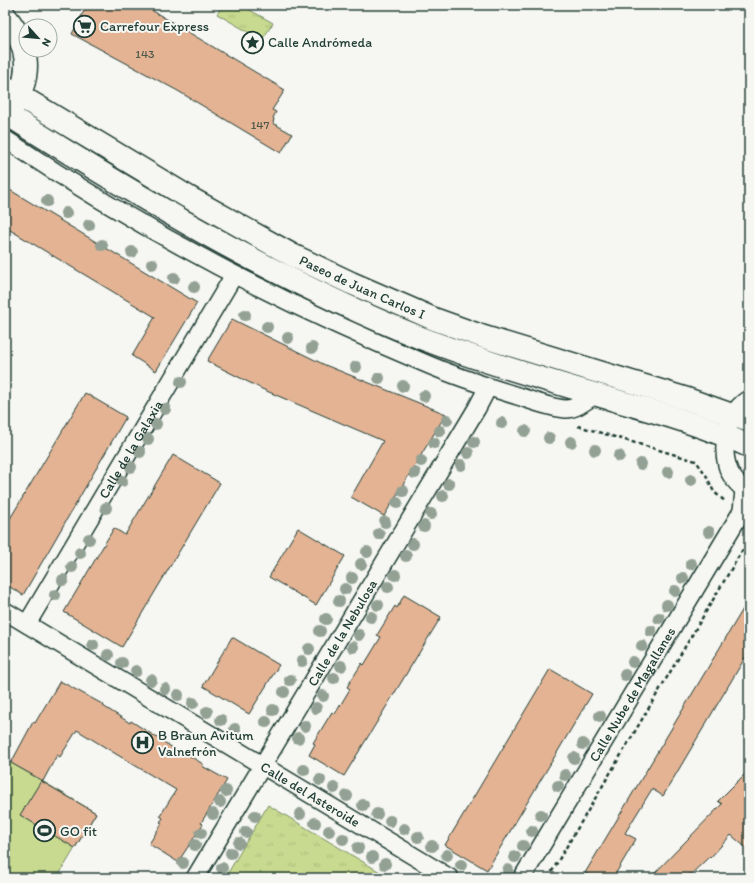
<svg xmlns="http://www.w3.org/2000/svg" width="754" height="883" font-family="Itim,sans-serif">
	<style>
		.grass { fill: url(#grass-tufts); stroke: #748c62 }
		.pitch { fill: #c8da8f; stroke: #748c62 }
		.building { fill: #e3b394; stroke: #1f3d34 }
		.lines { fill: none; stroke-linecap: round; stroke-linejoin: round }
		.minor-casing { stroke: #1f3d34; stroke-width: 20 }
		.secondary-casing { stroke: #1f3d34; stroke-width: 25 }
		.primary-casing { stroke: #1f3d34; stroke-width: 25 }
		.path { stroke: #1f3d34; stroke-width: 2.5; stroke-dasharray: 4 3; stroke-linecap: butt }
		.minor { stroke: #f6f6f2; stroke-width: 17 }
		.secondary { stroke: #f6f6f2; stroke-width: 22 }
		.primary { stroke: #f6f6f2; stroke-width: 22 }
		.tree { fill: #92a193 }
		.labels { text-anchor: middle; stroke-width: 4; stroke-linejoin: round; paint-order: stroke }
		.number-label { font-size: 12px; fill: #505a4c }
		.poi-label { font-size: 14px; fill: #1f3d34; stroke: #f6f6f2; text-anchor: start }
		.street-label { font-size: 14px; fill: #1f3d34; stroke: #f6f6f2 }
	</style>
	<defs>
		<pattern id="grass-tufts" width="24" height="20" patternUnits="userSpaceOnUse"><rect width="24" height="20" fill="#c8da8f"/><path d="M3 7l-1-3M5 7V3M7 7l1-3M15 17l-1-3M17 17v-4M19 17l1-3" fill="none" stroke="#abbc7c"/></pattern>
	</defs>
	<rect width="100%" height="100%" fill="#f6f6f2"/>
	<filter id="ink" filterUnits="userSpaceOnUse"><feTurbulence type="fractalNoise" baseFrequency=".025" numOctaves="2"/><feDisplacementMap in="SourceGraphic" scale="8" xChannelSelector="R" yChannelSelector="G"/><feConvolveMatrix kernelMatrix="1 2 1 2 8 2 1 2 1" color-interpolation-filters="sRGB"/></filter>
	<g filter="url(#ink)">
		<g class="grass">
			<path d="M223,5H241L273,23L262,40L217,14Z"/>
			<path d="M268,805L390,878H225Z"/>
		</g>
		<path class="pitch" d="M5,759L96,813L57,878H5Z"/>
		<g class="building">
			<path d="M87,5H143L285,90L272,110L276,112L273,118L274,119L273,123L292,134L281,153L178,91L72,34Z"/>
			<path d="M5,187L197,303L156,371L132,356L155,317L5,227Z"/>
			<path d="M232,319L325,365L446,414L384,516L351,497L383,441L262,389L207,361Z"/>
			<path d="M85,393L126,417L23,595L5,584V527Z"/>
			<path d="M173,455L220,483L122,647L64,612L114,528L125,535Z"/>
			<path d="M298,528L345,556L316,605L269,577Z"/>
			<path d="M404,595L441,617L344,776L309,755L315,744L313,743L332,712L335,714L350,689L347,687L362,663L364,665L381,637L377,635L395,606L397,608Z"/>
			<path d="M749,599V651L663,796L652,789L625,833L636,839L613,878H594L585,873Z"/>
			<path d="M232,637L279,665L249,714L203,686Z"/>
			<path d="M550,669L592,694L487,870L445,845Z"/>
			<path d="M60,681L104,705L103,706L130,723L131,721L184,755L185,753L203,764L202,766L227,780L201,823L203,824L178,862L149,844L162,823L160,822L163,818L160,816L176,790L116,754L77,730L60,757L57,755L43,781L11,763L33,722L35,723Z"/>
			<path d="M749,770V850L731,835L710,858L709,857L687,878H650L722,804L718,801Z"/>
			<path d="M41,781L96,813L75,848L20,815Z"/>
		</g>
		<g class="lines">
			<defs>
				<g id="minor">
					<path d="M5,139C136,227 276,301 422,362C454,376 488,387 521,397C535,402 552,408 566,409C577,409 588,399 596,394"/>
					<path d="M749,399C728,411 721,442 727,465C730,477 739,486 749,493"/>
					<path id="s1" d="M5,611L450,878"/>
					<path id="s2" d="M27,624L234,275"/>
					<path id="s3" d="M195,878L477,408L488,387"/>
					<path id="s4" d="M522,878L742,511L744,490"/>
				</g>
				<path id="secondary" d="M5,16C31,48 33,77 10,112"/>
				<g id="primary">
					<path id="s5" d="M5,87L188,197L292,255L351,283L434,319L484,337L687,399L749,421"/>
					<path d="M5,113C138,197 274,279 421,338C486,363 554,382 621,402C664,414 708,427 749,446"/>
				</g>
			</defs>
			<use href="#minor" class="minor-casing"/>
			<use href="#secondary" class="secondary-casing"/>
			<use href="#primary" class="primary-casing"/>
			<g class="path">
				<path d="M578,426L696,461L706,475L714,492L726,502"/>
				<path d="M548,878L749,539"/>
			</g>
			<use href="#minor" class="minor"/>
			<use href="#secondary" class="secondary"/>
			<use href="#primary" class="primary"/>
		</g>
		<g class="tree">
			<circle cx="47" cy="201" r="6"/>
			<circle cx="66" cy="213" r="6"/>
			<circle cx="89" cy="225" r="6"/>
			<circle cx="102" cy="245" r="6"/>
			<circle cx="132" cy="252" r="6"/>
			<circle cx="152" cy="264" r="6"/>
			<circle cx="174" cy="278" r="6"/>
			<circle cx="194" cy="287" r="6"/>
			<circle cx="245" cy="315" r="6"/>
			<circle cx="267" cy="327" r="6"/>
			<circle cx="288" cy="338" r="6"/>
			<circle cx="312" cy="348" r="6"/>
			<circle cx="356" cy="367" r="6"/>
			<circle cx="379" cy="378" r="6"/>
			<circle cx="181" cy="382" r="6"/>
			<circle cx="403" cy="386" r="6"/>
			<circle cx="424" cy="396" r="6"/>
			<circle cx="165" cy="409" r="6"/>
			<circle cx="447" cy="420" r="6"/>
			<circle cx="502" cy="423" r="6"/>
			<circle cx="156" cy="424" r="6"/>
			<circle cx="440" cy="431" r="6"/>
			<circle cx="525" cy="431" r="6"/>
			<circle cx="549" cy="438" r="6"/>
			<circle cx="148" cy="439" r="6"/>
			<circle cx="474" cy="442" r="6"/>
			<circle cx="571" cy="442" r="6"/>
			<circle cx="434" cy="443" r="6"/>
			<circle cx="595" cy="450" r="6"/>
			<circle cx="140" cy="452" r="6"/>
			<circle cx="468" cy="453" r="6"/>
			<circle cx="619" cy="456" r="6"/>
			<circle cx="421" cy="461" r="6"/>
			<circle cx="641" cy="464" r="6"/>
			<circle cx="461" cy="465" r="6"/>
			<circle cx="131" cy="467" r="6"/>
			<circle cx="668" cy="472" r="6"/>
			<circle cx="415" cy="473" r="6"/>
			<circle cx="691" cy="480" r="6"/>
			<circle cx="122" cy="481" r="6"/>
			<circle cx="449" cy="484" r="6"/>
			<circle cx="403" cy="491" r="6"/>
			<circle cx="443" cy="496" r="6"/>
			<circle cx="397" cy="503" r="6"/>
			<circle cx="106" cy="508" r="6"/>
			<circle cx="431" cy="514" r="6"/>
			<circle cx="385" cy="522" r="6"/>
			<circle cx="424" cy="526" r="6"/>
			<circle cx="709" cy="532" r="6"/>
			<circle cx="379" cy="534" r="6"/>
			<circle cx="89" cy="539" r="6"/>
			<circle cx="413" cy="544" r="6"/>
			<circle cx="367" cy="552" r="6"/>
			<circle cx="80" cy="553" r="6"/>
			<circle cx="406" cy="556" r="6"/>
			<circle cx="361" cy="564" r="6"/>
			<circle cx="691" cy="564" r="6"/>
			<circle cx="72" cy="567" r="6"/>
			<circle cx="395" cy="575" r="6"/>
			<circle cx="352" cy="578" r="6"/>
			<circle cx="683" cy="578" r="6"/>
			<circle cx="63" cy="580" r="6"/>
			<circle cx="388" cy="587" r="6"/>
			<circle cx="345" cy="589" r="6"/>
			<circle cx="675" cy="591" r="6"/>
			<circle cx="55" cy="595" r="6"/>
			<circle cx="339" cy="601" r="6"/>
			<circle cx="378" cy="605" r="6"/>
			<circle cx="667" cy="605" r="6"/>
			<circle cx="371" cy="617" r="6"/>
			<circle cx="659" cy="618" r="6"/>
			<circle cx="326" cy="619" r="6"/>
			<circle cx="320" cy="631" r="6"/>
			<circle cx="651" cy="631" r="6"/>
			<circle cx="359" cy="635" r="6"/>
			<circle cx="93" cy="645" r="6"/>
			<circle cx="642" cy="646" r="6"/>
			<circle cx="353" cy="647" r="6"/>
			<circle cx="309" cy="649" r="6"/>
			<circle cx="108" cy="655" r="6"/>
			<circle cx="302" cy="661" r="6"/>
			<circle cx="633" cy="662" r="6"/>
			<circle cx="122" cy="663" r="6"/>
			<circle cx="341" cy="666" r="6"/>
			<circle cx="136" cy="671" r="6"/>
			<circle cx="625" cy="675" r="6"/>
			<circle cx="334" cy="678" r="6"/>
			<circle cx="151" cy="680" r="6"/>
			<circle cx="290" cy="680" r="6"/>
			<circle cx="165" cy="689" r="6"/>
			<circle cx="284" cy="692" r="6"/>
			<circle cx="178" cy="695" r="6"/>
			<circle cx="323" cy="696" r="6"/>
			<circle cx="193" cy="703" r="6"/>
			<circle cx="316" cy="708" r="6"/>
			<circle cx="273" cy="710" r="6"/>
			<circle cx="207" cy="712" r="6"/>
			<circle cx="600" cy="716" r="6"/>
			<circle cx="221" cy="720" r="6"/>
			<circle cx="266" cy="722" r="6"/>
			<circle cx="305" cy="726" r="6"/>
			<circle cx="235" cy="729" r="6"/>
			<circle cx="298" cy="738" r="6"/>
			<circle cx="583" cy="744" r="6"/>
			<circle cx="574" cy="758" r="6"/>
			<circle cx="304" cy="770" r="6"/>
			<circle cx="565" cy="775" r="6"/>
			<circle cx="320" cy="780" r="6"/>
			<circle cx="558" cy="786" r="6"/>
			<circle cx="334" cy="788" r="6"/>
			<circle cx="226" cy="791" r="6"/>
			<circle cx="347" cy="796" r="6"/>
			<circle cx="220" cy="802" r="6"/>
			<circle cx="363" cy="805" r="6"/>
			<circle cx="213" cy="814" r="6"/>
			<circle cx="300" cy="814" r="6"/>
			<circle cx="377" cy="814" r="6"/>
			<circle cx="541" cy="815" r="6"/>
			<circle cx="255" cy="816" r="6"/>
			<circle cx="390" cy="821" r="6"/>
			<circle cx="315" cy="823" r="6"/>
			<circle cx="404" cy="829" r="6"/>
			<circle cx="329" cy="831" r="6"/>
			<circle cx="532" cy="831" r="6"/>
			<circle cx="246" cy="832" r="6"/>
			<circle cx="201" cy="833" r="6"/>
			<circle cx="418" cy="837" r="6"/>
			<circle cx="343" cy="839" r="6"/>
			<circle cx="239" cy="843" r="6"/>
			<circle cx="195" cy="845" r="6"/>
			<circle cx="432" cy="846" r="6"/>
			<circle cx="523" cy="846" r="6"/>
			<circle cx="358" cy="848" r="6"/>
			<circle cx="231" cy="853" r="6"/>
			<circle cx="447" cy="855" r="6"/>
			<circle cx="372" cy="857" r="6"/>
			<circle cx="515" cy="857" r="6"/>
			<circle cx="183" cy="863" r="6"/>
			<circle cx="385" cy="864" r="6"/>
			<circle cx="461" cy="865" r="6"/>
			<circle cx="222" cy="868" r="6"/>
			<circle cx="508" cy="870" r="6"/>
		</g>
	</g>
	<defs>
		<symbol id="supermarket-ring" viewBox="-11 -11 22 22"><circle r="9.5" fill="#f6f6f2" stroke="#1f3d34" stroke-width="1.5"/><path d="M-6-5.5h2.5l.6 2H6L4.5 2H-2.5L-4.4-4H-6ZM-1.5 3.2a1.3 1.3 0 1 0 .1 0ZM3 3.2a1.3 1.3 0 1 0 .1 0Z" fill="#1f3d34"/></symbol>
		<symbol id="sight-ring" viewBox="-11 -11 22 22"><circle r="9.5" fill="#f6f6f2" stroke="#1f3d34" stroke-width="1.5"/><path d="M0-6L1.8-2.2L6-1.7L2.9 1.2L3.7 5.4L0 3.3L-3.7 5.4L-2.9 1.2L-6-1.7L-1.8-2.2Z" fill="#1f3d34"/></symbol>
		<symbol id="hospital-ring" viewBox="-11 -11 22 22"><circle r="9.5" fill="#f6f6f2" stroke="#1f3d34" stroke-width="1.5"/><path d="M-5-5h3v3.5h4V-5h3V5h-3V1.5h-4V5h-3Z" fill="#1f3d34"/></symbol>
		<symbol id="stadium-ring" viewBox="-11 -11 22 22"><circle r="9.5" fill="#f6f6f2" stroke="#1f3d34" stroke-width="1.5"/><path d="M0-5a6.5 5 0 1 0 0 10a6.5 5 0 1 0 0-10ZM-3.5-1.8h7v3.6h-7Z" fill="#1f3d34"/></symbol>
	</defs>
	<g fill-rule="evenodd">
		<use href="#supermarket-ring" x="72" y="14" width="25" height="25"/>
		<use href="#sight-ring" x="240" y="30" width="25" height="25"/>
		<use href="#hospital-ring" x="130" y="730" width="25" height="25"/>
		<use href="#stadium-ring" x="32" y="818" width="25" height="25"/>
	</g>
	<g class="labels">
		<g class="number-label">
			<text x="145" y="58">143</text>
			<text x="260" y="129">147</text>
		</g>
		<g class="poi-label">
			<text x="100" y="31">Carrefour Express</text>
			<text x="268" y="47">Calle Andrómeda</text>
			<text x="158" y="740">B Braun Avitum<tspan x="158" dy="16">Valnefrón</tspan></text>
			<text x="60" y="836">GO fit</text>
		</g>
		<g class="street-label">
			<text dy="5" stroke="none"><textPath href="#s5" startOffset="410">Paseo de Juan Carlos I</textPath></text>
			<text dy="5" stroke="none"><textPath href="#s2" startOffset="203">Calle de la Galaxia</textPath></text>
			<text dy="5" stroke="none"><textPath href="#s3" startOffset="286">Calle de la Nebulosa</textPath></text>
			<text dy="5" stroke="none"><textPath href="#s4" startOffset="214">Calle Nube de Magallanes</textPath></text>
			<text dy="5" stroke="none"><textPath href="#s1" startOffset="356">Calle del Asteroide</textPath></text>
		</g>
	</g>
	<rect width="754" height="883" fill="none" stroke="#f6f6f2" stroke-width="20"/>
	<rect x="10" y="10" width="734" height="863" fill="none" stroke="#1f3d34" stroke-width="1.5" filter="url(#ink)"/>
	<g transform="translate(38 38) rotate(117)"><circle r="19" fill="#f6f6f2" stroke="#a0aca6"/>
	<path d="M0-3L7 15L0 10L-7 15Z" fill="#1f3d34"/>
	<text y="-6" font-size="11" font-weight="bold" text-anchor="middle" fill="#1f3d34">N</text>
	</g>
</svg>
